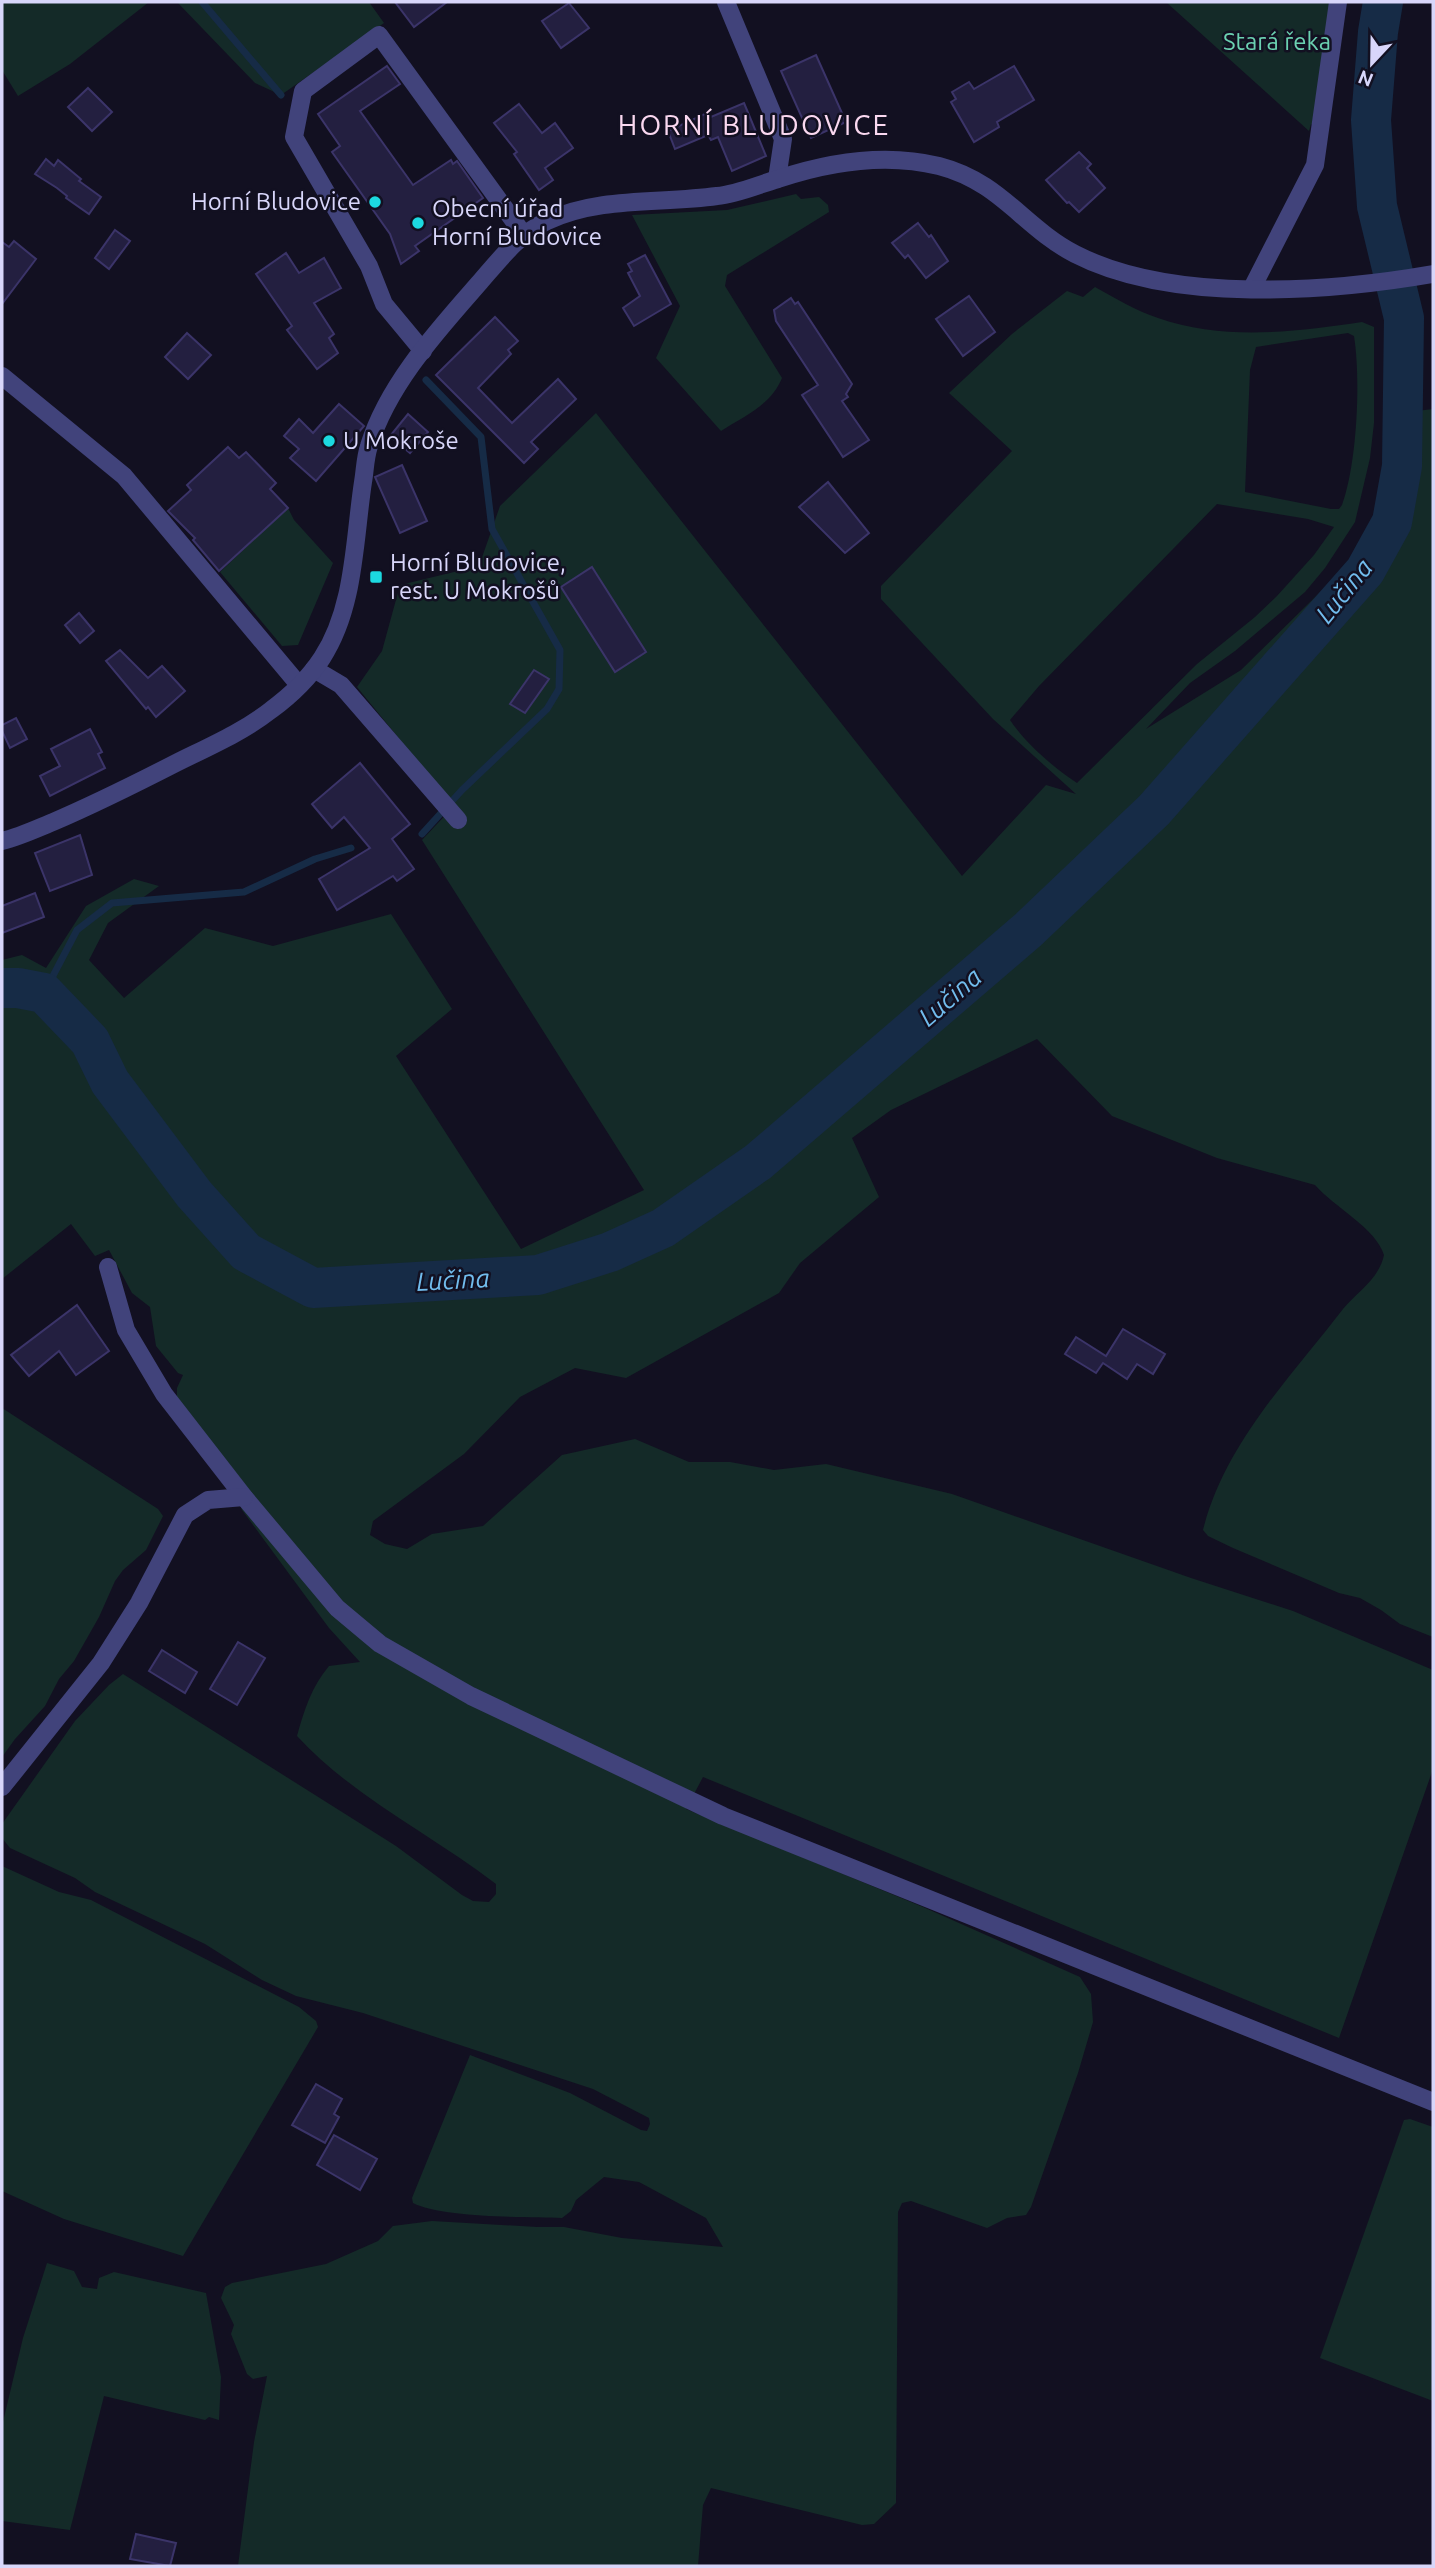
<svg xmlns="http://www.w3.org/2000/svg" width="1435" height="2568" font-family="Ubuntu,sans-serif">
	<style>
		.green { fill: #142a28; fill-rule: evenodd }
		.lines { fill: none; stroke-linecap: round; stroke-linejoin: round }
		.stream { stroke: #162b46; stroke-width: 7 }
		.river { stroke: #162b46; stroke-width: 40 }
		.building { fill: #231f40; stroke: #3b3469; stroke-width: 2 }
		.minor { stroke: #41437b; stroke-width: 18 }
		.poi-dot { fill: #1cd9e0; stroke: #121021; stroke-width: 2.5 }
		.labels { text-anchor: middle; stroke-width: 5; stroke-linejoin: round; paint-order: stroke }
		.park-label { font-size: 24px; fill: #6bd1b1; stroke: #121021 }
		.poi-label { font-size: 24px; fill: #d8d6fa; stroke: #121021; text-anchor: start }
		.water-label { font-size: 26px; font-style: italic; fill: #71bced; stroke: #121021 }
		.quarter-label { font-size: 28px; letter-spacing: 2px; fill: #fad8f0; stroke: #121021 }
	</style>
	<rect width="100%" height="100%" fill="#121021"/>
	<g class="green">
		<path d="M2,2H149L70,64L18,96L2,70Z"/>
		<path d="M177,2H369L384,23L281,95L255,83Z"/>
		<path d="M1166,2H1330L1318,129L1311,124L1309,131Z"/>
		<path d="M796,194L801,199L819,197L828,205L829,212L727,275L725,286L782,378C771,405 745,416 721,431L656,358L680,306L632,215L727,210Z"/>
		<path d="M1095,287C1115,298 1136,311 1158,318C1224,341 1295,332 1362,322L1374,327V423L1370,458L1355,522L1325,568L1305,592L1235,651L1190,683L1146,729L1241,670L1375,538L1400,413L1433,409V1637L1400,1624L1381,1610L1360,1598L1339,1593L1233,1548L1208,1536L1203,1530C1225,1443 1290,1378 1343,1309C1358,1291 1379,1279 1384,1255C1376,1228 1334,1207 1315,1185L1217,1158L1112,1116L1037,1039L891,1110L852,1138L879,1197L800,1263L779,1293L626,1378L575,1368L520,1397L464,1454L373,1521L370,1535L385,1544L407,1549L432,1534L483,1526L562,1455L635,1439L689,1462H730L774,1470L826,1464L952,1494L1191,1578L1293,1611L1433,1670V1769L1339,2038L703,1777L686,1809L923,1907L1080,1977L1091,1994L1093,2022L1078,2073L1031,2207L1026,2215L1007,2218L987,2228L911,2201L902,2203L898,2212L896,2503L874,2524L862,2525L711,2488L703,2505L698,2566H238L254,2442L267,2376L253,2379L247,2374L231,2334L234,2325L221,2298L225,2287L232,2283L326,2264L378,2241L393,2226L432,2221L537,2227H564L622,2238L723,2247L706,2218L639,2182L604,2177L576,2200L571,2211L562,2218C527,2217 442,2218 413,2203L412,2198L470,2055L570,2093L641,2130L647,2131L650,2124L649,2118L593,2089L363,2013L296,1996L262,1980L205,1944L95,1892L75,1878L10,1848L2,1838V1824L75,1721L109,1685L123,1674L396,1846L462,1895L473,1901L489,1902L496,1894V1884C431,1834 353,1797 297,1736C304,1710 312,1686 329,1666L360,1662L329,1628L242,1510L223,1458L177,1402V1388L183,1375L178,1373L156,1346L150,1307L132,1293L109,1250L95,1256L71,1224L2,1279V960L22,955L46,968L86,906L134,879L159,886L108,923L89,960L124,998L205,928L273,946L391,914L452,1009L396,1056L521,1249L644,1190L422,840L454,806L357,687L382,651L400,585L479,566L500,506L596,413L962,876L1046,785L1076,794L993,719L881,599V586L1012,451L949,393L1012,334L1067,291L1083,297ZM1348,333L1354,336C1361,380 1357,464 1342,505L1339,509H1331L1245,492L1250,370L1256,347ZM1217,504L1308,519L1334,527L1314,555L1277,596L1255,617L1197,664L1077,783C1053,767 1026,744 1010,720L1039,686Z"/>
		<path d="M288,508L294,520L333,563L298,645L282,646L220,572Z"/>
		<path d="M2,1408L158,1509L163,1516L146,1550L123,1570L115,1581L99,1617L74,1661L59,1679L45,1706L15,1739L2,1757Z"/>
		<path d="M2,1866L59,1892L91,1900L299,2007L316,2021L318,2027L183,2256L64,2219L2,2191Z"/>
		<path d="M1410,2119L1433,2127V2401L1320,2358L1404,2120Z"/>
		<path d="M47,2263L74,2271L82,2287L97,2289L99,2278L114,2272L206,2293L221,2377L219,2420L209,2417L205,2420L104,2396L70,2530L2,2521V2426L23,2338Z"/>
	</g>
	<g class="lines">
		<g class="stream">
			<path d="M202,2L281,95"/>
			<path d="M422,834L462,790L547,709L559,689L560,650L492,529L481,437L426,380"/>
			<path d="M44,993L77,930L112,903L244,892L315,859L351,848"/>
		</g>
		<path class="river" d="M2,988H18L44,993L90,1041L110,1082L194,1194L246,1252L313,1288L538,1275L610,1252L663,1228L758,1162L1028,930L1154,810L1365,571L1392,522L1402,466L1404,318L1377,206L1371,120L1378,32L1383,2"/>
	</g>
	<g class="building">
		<path d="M395,2H447L414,27Z"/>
		<path d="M569,3L589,28L561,48L542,21Z"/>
		<path d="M816,55L846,122L811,138L781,71Z"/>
		<path d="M387,66L400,84L360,111L413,185L451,160L453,164L457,161L483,198L415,246L419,251L401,264L390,234L332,152L340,146L318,114Z"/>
		<path d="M1014,66L1034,100L997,122L999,127L974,142L951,102L956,99L952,92L969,82L974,89Z"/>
		<path d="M88,88L112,112L92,131L68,107Z"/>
		<path d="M744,103L766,156L732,171L718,137L711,140L708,135L675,149L668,131L709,112L711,117Z"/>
		<path d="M519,104L542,133L555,123L573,148L545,168L553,180L539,190L514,154L517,152L494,123Z"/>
		<path d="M1079,152L1091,164L1087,168L1105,188L1079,212L1069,202L1067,203L1046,180Z"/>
		<path d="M46,159L54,166L58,160L81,179L79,181L101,197L89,214L66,198L67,196L57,188L35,174Z"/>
		<path d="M918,223L929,237L931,235L948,261L926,278L908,255L905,258L892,243Z"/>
		<path d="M115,230L130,241L109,269L95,258Z"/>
		<path d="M14,241L36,259L2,304V242L9,247Z"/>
		<path d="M286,253L299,273L324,258L341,288L314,303L334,334L329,338L338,353L317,369L287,330L292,326L256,274Z"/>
		<path d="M645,255L671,304L634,326L623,308L640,296L628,273L632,271L628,264Z"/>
		<path d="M969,296L995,332L963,356L936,319Z"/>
		<path d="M791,298L795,304L798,302L852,384L846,394L848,397L842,401L869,440L843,457L802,395L818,385L776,321L774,310Z"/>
		<path d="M495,317L518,341L508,350L511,354L478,388L512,423L558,379L576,399L531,442L538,449L524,463L436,375Z"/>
		<path d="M187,333L211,355L188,379L165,357Z"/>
		<path d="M339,404L364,426L316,481L290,458L299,449L284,436L299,419L313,433Z"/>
		<path d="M408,414L428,432L410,453L390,436Z"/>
		<path d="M228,447L239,458L246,452L276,483L270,489L288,508L219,571L193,540L195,538L168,511L191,490L187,485Z"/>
		<path d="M402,465L427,521L400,533L375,477Z"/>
		<path d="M828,482L869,533L845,553L799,507Z"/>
		<path d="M592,567L646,652L615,672L561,587Z"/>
		<path d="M79,613L94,631L80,643L65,625Z"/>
		<path d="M120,650L148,678L162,666L185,691L156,717L148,707L146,709L106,661Z"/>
		<path d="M534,670L549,679L525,713L510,704Z"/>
		<path d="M16,718L27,739L10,748L2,731V725Z"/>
		<path d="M90,729L102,752L98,754L105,768L50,796L40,776L60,766L51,749Z"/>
		<path d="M360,763L410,824L392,839L414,869L397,881L393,876L337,910L319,879L370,848L344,817L332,828L312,804Z"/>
		<path d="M80,835L92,875L50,891L35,853Z"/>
		<path d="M35,893L44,917L2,933V906Z"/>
		<path d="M77,1305L109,1351L76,1375L59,1351L29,1376L11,1355Z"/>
		<path d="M1123,1329L1165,1354L1153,1374L1137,1364L1127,1379L1103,1363L1096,1373L1065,1354L1076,1337L1106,1356Z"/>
		<path d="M238,1642L265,1658L237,1705L210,1689Z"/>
		<path d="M162,1650L197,1672L185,1693L149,1671Z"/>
		<path d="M316,2084L342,2099L334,2114L339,2117L325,2143L292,2125Z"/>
		<path d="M334,2135L377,2159L360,2190L317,2165Z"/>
		<path d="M136,2534L176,2543L170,2566L130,2559Z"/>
	</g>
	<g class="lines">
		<g class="minor">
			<path d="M726,2L783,139L777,179"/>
			<path d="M1252,288L1315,165L1338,2"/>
			<path d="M423,351L384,304L369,266L294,137L303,91L379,35L524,235"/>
			<path d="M2,376L124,476L299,685"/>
			<path d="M314,669L341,685L458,820"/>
			<path d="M2,841C19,837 36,829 53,822C95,804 135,784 176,763C208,747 243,732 271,710C290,696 309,678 322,658C355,607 354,541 363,482C365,471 365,458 369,446C388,384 438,330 480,282C500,259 519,234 547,221C601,196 659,204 717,196C738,194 757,185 778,179C829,162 886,153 939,166C1001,182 1023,227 1075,254C1172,304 1329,292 1433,274"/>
			<path d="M108,1267L126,1330L164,1394L244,1497L337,1608L380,1644L471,1696L723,1816L1433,2102"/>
			<path d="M2,1787L101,1663L139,1603L185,1515L208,1500L244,1497"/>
		</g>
	</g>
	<g class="poi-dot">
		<circle cx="375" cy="202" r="7"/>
		<circle cx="418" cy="223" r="7"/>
		<circle cx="329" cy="441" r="7"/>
		<rect x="369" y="570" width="14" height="14" rx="3.5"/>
	</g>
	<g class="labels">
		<g class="park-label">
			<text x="1277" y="50">Stará řeka</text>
		</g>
		<g class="poi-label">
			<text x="361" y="210" text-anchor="end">Horní Bludovice</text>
			<text x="432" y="217">Obecní úřad<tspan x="432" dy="28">Horní Bludovice</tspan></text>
			<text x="343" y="449">U Mokroše</text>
			<text x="390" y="571">Horní Bludovice,<tspan x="390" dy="28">rest. U Mokrošů</tspan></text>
		</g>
		<g class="water-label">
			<text transform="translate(1344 591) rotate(-51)" y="9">Lučina</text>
			<text transform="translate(950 997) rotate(-41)" y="9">Lučina</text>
			<text transform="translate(453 1280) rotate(-3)" y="9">Lučina</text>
		</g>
		<g class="quarter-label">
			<text x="754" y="135">HORNÍ BLUDOVICE</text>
		</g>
	</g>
	<rect width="1435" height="2568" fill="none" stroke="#d8d6fa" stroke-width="7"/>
	<g transform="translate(1372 63) rotate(202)" stroke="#121021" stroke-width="5" paint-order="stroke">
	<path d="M0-5L12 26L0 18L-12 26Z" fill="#d8d6fa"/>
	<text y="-10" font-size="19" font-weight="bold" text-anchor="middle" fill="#d8d6fa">N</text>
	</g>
</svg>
